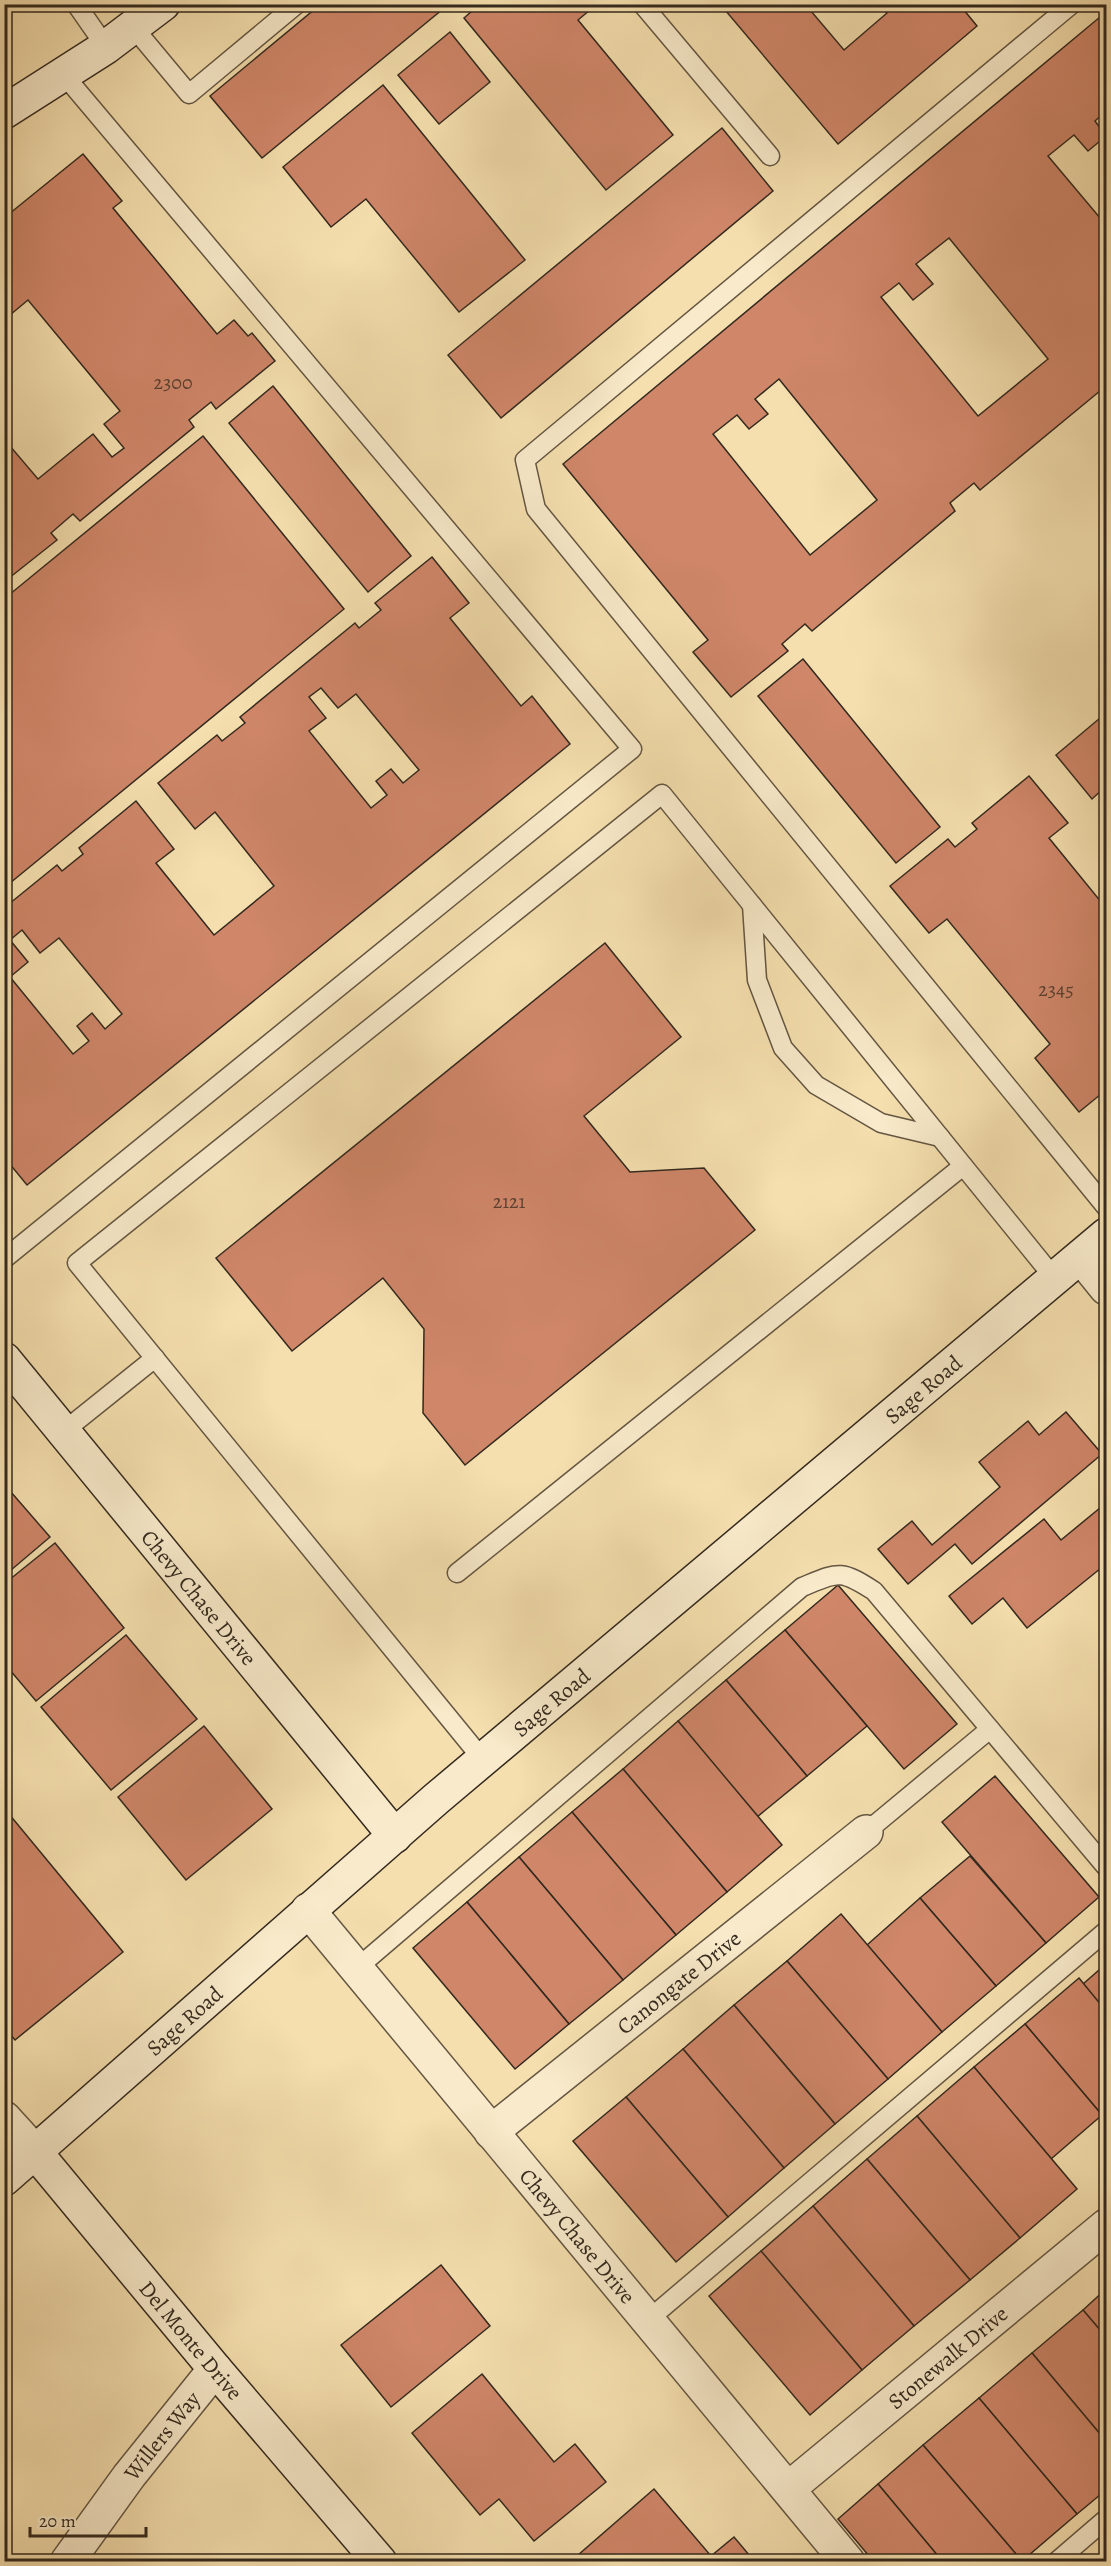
<svg xmlns="http://www.w3.org/2000/svg" width="1111" height="2566" font-family="Alegreya,serif">
	<style>
		.building { fill: #cf8669; stroke: #33291e; stroke-width: 1.5; fill-rule: evenodd }
		.lines { fill: none; stroke-linecap: round; stroke-linejoin: round }
		.lane-casing { stroke: #645642; stroke-width: 21 }
		.street-casing { stroke: #645642; stroke-width: 36 }
		.secondary-casing { stroke: #33291e; stroke-width: 36 }
		.lane { stroke: #f8eaca; stroke-width: 18 }
		.street { stroke: #f8eaca; stroke-width: 33 }
		.secondary { stroke: #f8eaca; stroke-width: 33 }
		.labels { text-anchor: middle; stroke-width: 4.5; stroke-linejoin: round; paint-order: stroke }
		.number-label { font-size: 20px; fill: #5a4031 }
		.street-label { font-size: 22px; fill: #33291e; stroke: #f8eaca }
	</style>
	<rect width="100%" height="100%" fill="#f5dfae"/>
	<filter id="stains"><feTurbulence type="fractalNoise" baseFrequency=".00333" numOctaves="4"/><feColorMatrix values="0 0 0 0 .2 0 0 0 0 .09 0 0 0 0 .02 0 0 0 .5 -.17"/></filter>
	<radialGradient id="worn" r=".72"><stop offset=".6" stop-color="#630" stop-opacity="0"/><stop offset="1" stop-color="#630" stop-opacity=".3"/></radialGradient>
	<g class="building">
		<path d="M321,4H449L262,158L210,96Z"/>
		<path d="M480,4H597L578,20L673,135L606,190L464,18Z"/>
		<path d="M720,4H805L844,50L887,13L879,4H959L977,26L838,144Z"/>
		<path d="M1106,12V111L1095,121L1106,136L1088,151L1074,135L1048,156L1106,225V386L980,490L974,483L950,503L955,511L812,631L805,624L782,644L788,651L731,697L693,652L708,640L563,464ZM949,238L1048,359L978,416L881,297L899,283L913,300L933,284L916,264ZM779,379L877,500L810,555L713,434L737,415L749,429L768,414L755,399Z"/>
		<path d="M450,32L490,82L439,124L398,75Z"/>
		<path d="M383,85L525,260L459,312L366,199L331,227L283,167Z"/>
		<path d="M722,128L773,191L501,418L448,355Z"/>
		<path d="M83,154L122,201L113,208L217,334L234,320L248,336L252,333L275,361L216,409L211,402L189,420L194,427L80,521L73,514L51,533L57,540L4,582V439L38,479L93,434L112,457L124,448L104,424L120,411L28,300L4,320V218Z"/>
		<path d="M273,386L411,556L368,592L229,423Z"/>
		<path d="M203,436L344,609L4,888V599Z"/>
		<path d="M432,557L469,603L450,618L521,706L532,696L570,744L27,1185L4,1157V908L57,865L62,871L83,854L79,848L136,801L174,849L156,863L214,935L274,886L215,812L195,829L158,783L217,735L222,741L245,723L240,717L355,623L359,628L381,610L375,603ZM321,688L338,708L356,694L419,770L403,783L391,769L376,781L387,795L371,808L309,731L326,718L309,697ZM22,930L40,953L59,938L122,1014L105,1029L92,1013L77,1026L89,1041L73,1054L10,977L28,962L10,940Z"/>
		<path d="M803,659L940,827L896,863L758,696Z"/>
		<path d="M1106,713V786L1092,799L1056,755Z"/>
		<path d="M1029,776L1068,823L1049,838L1106,908V1090L1079,1112L1035,1058L1050,1044L947,919L929,933L890,886L948,839L955,847L977,829L972,823Z"/>
		<path d="M605,943L681,1037L584,1116L630,1172L704,1168L755,1230L465,1465L423,1413L424,1329L383,1278L292,1351L216,1258Z"/>
		<path d="M1066,1412L1102,1454L972,1564L955,1544L908,1584L878,1549L912,1521L932,1545L1000,1487L979,1462L1028,1421L1039,1435Z"/>
		<path d="M4,1484L50,1537L4,1576Z"/>
		<path d="M1106,1503V1564L1027,1628L1003,1598L972,1624L949,1596L1044,1519L1061,1540Z"/>
		<path d="M55,1543L124,1628L36,1701L4,1663V1584Z"/>
		<path d="M838,1585L957,1724L904,1769L785,1630Z"/>
		<path d="M785,1630L867,1726L807,1776L726,1680Z"/>
		<path d="M126,1635L197,1719L111,1790L41,1707Z"/>
		<path d="M726,1680L807,1776L757,1817L678,1721Z"/>
		<path d="M678,1721L782,1845L727,1892L623,1769Z"/>
		<path d="M204,1726L272,1809L186,1880L118,1797Z"/>
		<path d="M623,1769L727,1892L676,1935L572,1812Z"/>
		<path d="M995,1776L1099,1897L1046,1943L942,1822Z"/>
		<path d="M4,1808L123,1952L15,2040L4,2027Z"/>
		<path d="M572,1812L676,1935L623,1980L519,1857Z"/>
		<path d="M970,1856L1046,1943L996,1986L920,1898Z"/>
		<path d="M519,1857L623,1980L569,2024L467,1902Z"/>
		<path d="M920,1898L996,1986L942,2032L867,1945Z"/>
		<path d="M467,1902L569,2024L515,2069L413,1948Z"/>
		<path d="M841,1914L942,2032L888,2079L787,1961Z"/>
		<path d="M787,1961L888,2079L835,2124L734,2005Z"/>
		<path d="M1106,1964V2011L1083,1984Z"/>
		<path d="M1079,1978L1106,2011V2112L1102,2115L1025,2024Z"/>
		<path d="M734,2005L835,2124L784,2168L683,2049Z"/>
		<path d="M1025,2024L1102,2115L1051,2159L974,2067Z"/>
		<path d="M683,2049L784,2168L728,2217L626,2097Z"/>
		<path d="M974,2067L1077,2189L1020,2238L917,2116Z"/>
		<path d="M626,2097L728,2217L676,2262L573,2141Z"/>
		<path d="M917,2116L1020,2238L970,2280L867,2159Z"/>
		<path d="M867,2159L970,2280L914,2326L813,2206Z"/>
		<path d="M813,2206L914,2326L862,2370L761,2251Z"/>
		<path d="M761,2251L862,2370L810,2415L709,2296Z"/>
		<path d="M441,2265L490,2326L391,2407L341,2345Z"/>
		<path d="M1106,2289V2337L1083,2310Z"/>
		<path d="M1083,2310L1106,2337V2441L1032,2353Z"/>
		<path d="M1032,2353L1106,2441V2490L1077,2514L979,2398Z"/>
		<path d="M482,2374L554,2462L575,2444L606,2482L534,2541L499,2499L480,2515L412,2433Z"/>
		<path d="M979,2398L1077,2514L1022,2561L923,2445Z"/>
		<path d="M923,2445L1022,2561L943,2562L878,2484Z"/>
		<path d="M878,2484L943,2562H874L838,2519Z"/>
		<path d="M654,2489L711,2556L734,2537L755,2562H570Z"/>
	</g>
	<g class="lines">
		<defs>
			<g id="lane">
				<path d="M76,4L106,47"/>
				<path d="M642,4L770,156"/>
				<path d="M1072,4L525,460L536,509L1106,1207"/>
				<path d="M134,28L189,94L297,4"/>
				<path d="M752,905L757,980L783,1048L816,1085L881,1123L940,1137"/>
				<path d="M4,1259L632,749L64,75"/>
				<path d="M64,1431L155,1358"/>
				<path d="M457,1573L963,1166"/>
				<path d="M484,1761L77,1263L662,794L1055,1279"/>
				<path d="M866,1832L990,1729"/>
				<path d="M356,1969L802,1587C839,1572 840,1569 874,1591L1106,1867"/>
				<path d="M648,2320L1106,1931"/>
				<path d="M1056,2562L1106,2519"/>
			</g>
			<g id="street">
				<path d="M1081,1257L1106,1288"/>
				<path id="s1" d="M308,1910L848,2562"/>
				<path d="M4,2118L36,2153"/>
				<path id="s2" d="M491,2132L866,1832"/>
				<path id="s3" d="M788,2489L1106,2226"/>
				<path id="s4" d="M67,2562L129,2476L215,2369"/>
			</g>
			<g id="secondary">
				<path d="M4,112L106,47L163,4"/>
				<path id="s5" d="M4,1359L395,1836"/>
				<path id="s6" d="M36,2153L215,2369L380,2562"/>
				<path id="s7" d="M4,2179L436,1799L1106,1235"/>
			</g>
		</defs>
		<use href="#lane" class="lane-casing"/>
		<use href="#street" class="street-casing"/>
		<use href="#secondary" class="secondary-casing"/>
		<use href="#lane" class="lane"/>
		<use href="#street" class="street"/>
		<use href="#secondary" class="secondary"/>
	</g>
	<g class="labels">
		<g class="number-label">
			<text x="173" y="389">2300</text>
			<text x="1056" y="996">2345</text>
			<text x="509" y="1208">2121</text>
		</g>
		<g class="street-label">
			<text dy="8" stroke="none"><textPath href="#s7" startOffset="1212">Sage Road</textPath></text>
			<text dy="8" stroke="none"><textPath href="#s5" startOffset="308">Chevy Chase Drive</textPath></text>
			<text dy="8" stroke="none"><textPath href="#s7" startOffset="726">Sage Road</textPath></text>
			<text dy="8" stroke="none"><textPath href="#s2" startOffset="240">Canongate Drive</textPath></text>
			<text dy="8" stroke="none"><textPath href="#s7" startOffset="240">Sage Road</textPath></text>
			<text dy="8" stroke="none"><textPath href="#s1" startOffset="423">Chevy Chase Drive</textPath></text>
			<text dy="8" stroke="none"><textPath href="#s6" startOffset="243">Del Monte Drive</textPath></text>
			<text dy="8" stroke="none"><textPath href="#s3" startOffset="207">Stonewalk Drive</textPath></text>
			<text dy="8" stroke="none"><textPath href="#s4" startOffset="158">Willers Way</textPath></text>
		</g>
	</g>
	<rect width="1111" height="2566" fill="none" stroke="#f5dfae" stroke-width="24"/>
	<rect x="6" y="6" width="1099" height="2554" fill="none" stroke="#33291e" stroke-width="3"/>
	<rect x="12" y="12" width="1087" height="2542" fill="none" stroke="#33291e" stroke-width="1.5"/>
	<path d="M30 2527v9h116v-9" fill="none" stroke="#33291e" stroke-width="3"/>
	<text x="39" y="2527" font-size="18" fill="#33291e" stroke="#f8eaca" stroke-width="4.5" paint-order="stroke">20 m</text>
	<rect width="100%" height="100%" filter="url(#stains)"/>
	<rect width="100%" height="100%" fill="url(#worn)"/>
</svg>
